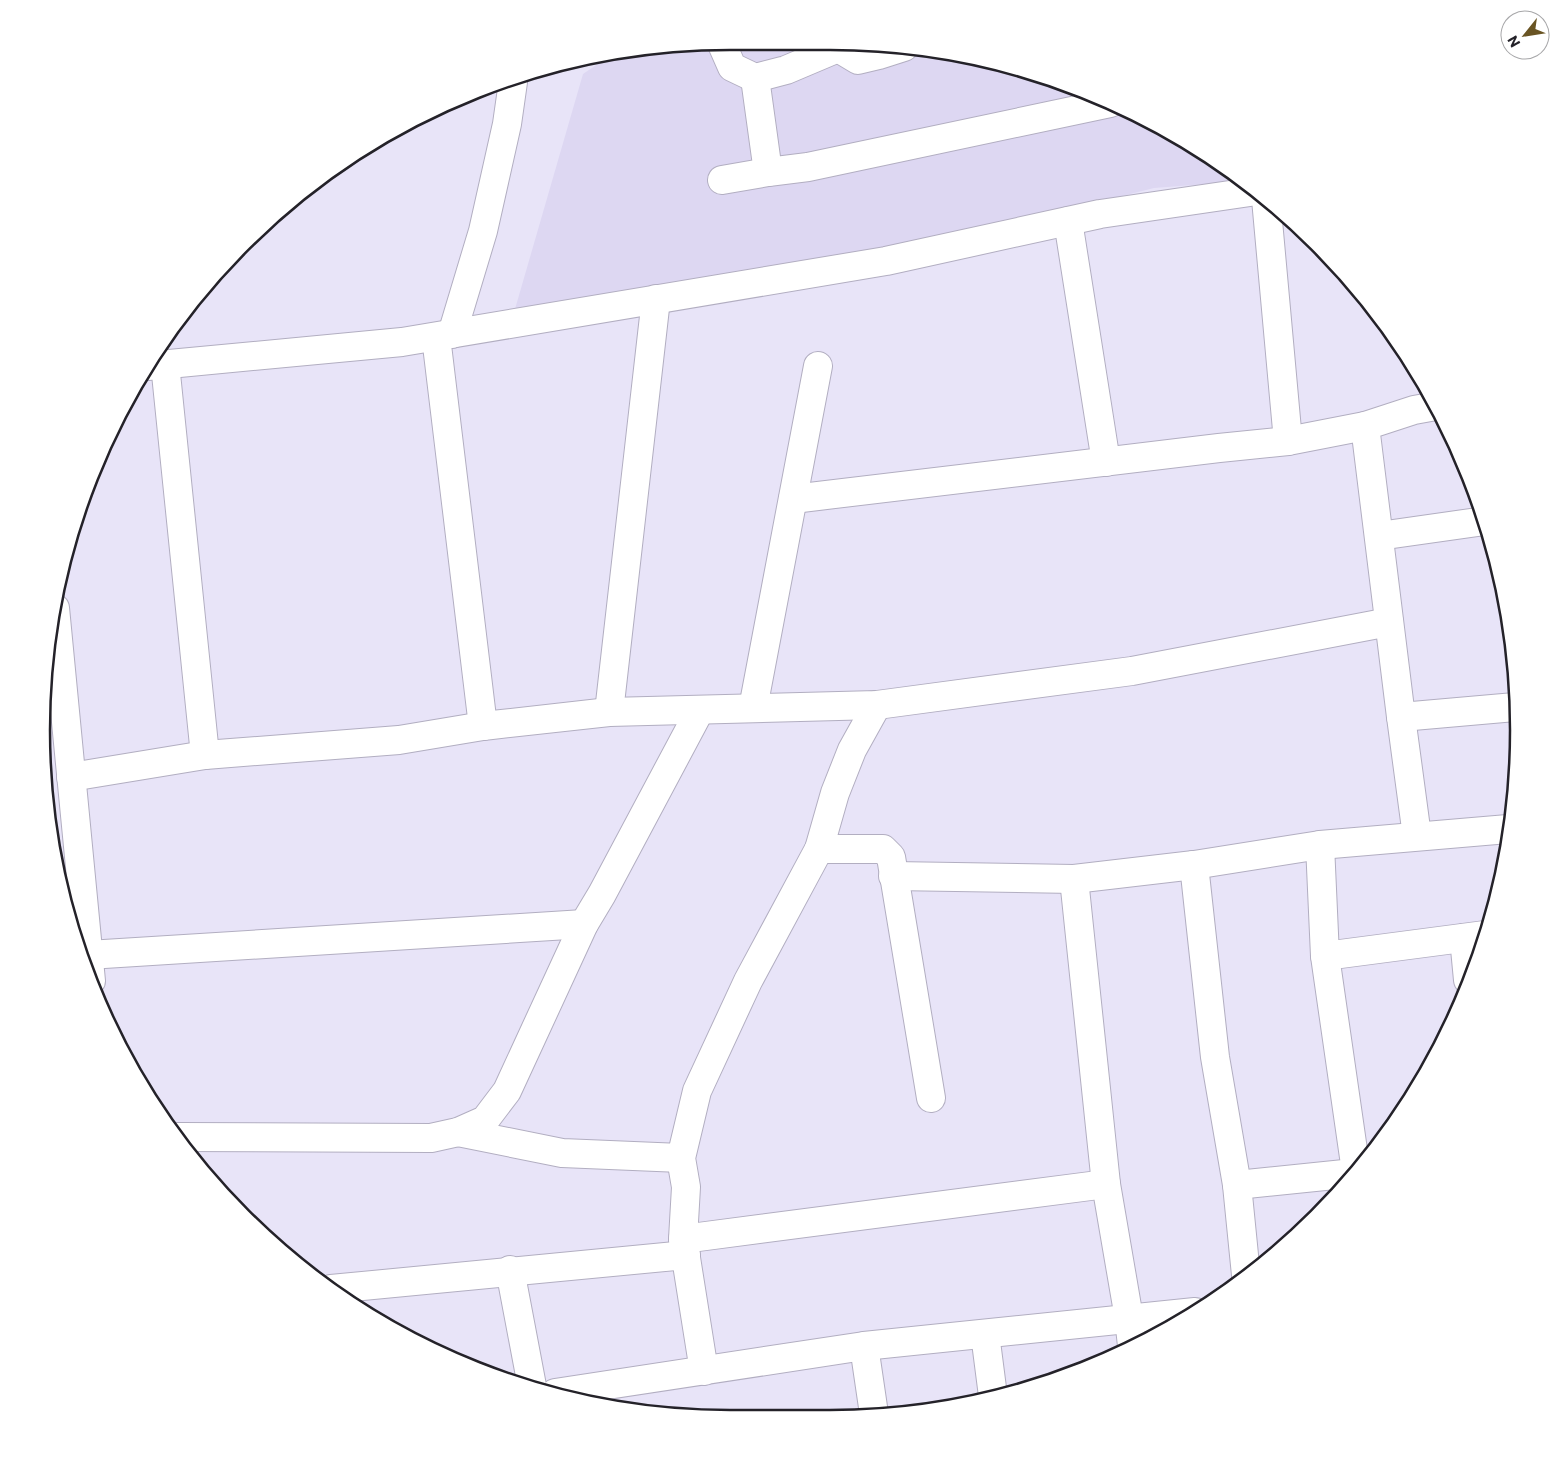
<svg xmlns="http://www.w3.org/2000/svg" width="1560" height="1460" font-family="Commissioner,sans-serif">
	<style>
		.built { fill: #ddd7f2 }
		.lines { fill: none; stroke-linecap: round; stroke-linejoin: round }
		.minor-casing { stroke: #b2aec1; stroke-width: 30 }
		.minor { stroke: #fff; stroke-width: 28 }
		.rim { fill: none; stroke: #242229; stroke-width: 2.5 }
	</style>
	<rect width="100%" height="100%" fill="#e8e4f8"/>
	<path class="built" d="M730,41L875,43L1009,65L1135,112L1245,181L1154,188L899,252L513,316L583,74L614,53Z"/>
	<g class="lines">
		<defs>
			<g id="minor">
				<path d="M721,42L732,67L755,78L786,70L838,48"/>
				<path d="M836,42L838,48L858,60L879,55L904,47"/>
				<path d="M755,78L768,172"/>
				<path d="M722,180L768,172L808,167L1110,103"/>
				<path d="M1266,199L1288,441"/>
				<path d="M1068,221L1106,462"/>
				<path d="M452,334L483,231L507,124L513,82"/>
				<path d="M436,337L483,726"/>
				<path d="M165,364L205,755"/>
				<path d="M148,366L402,342L886,261L1100,214L1257,191"/>
				<path d="M793,499L1219,448L1288,441L1365,426"/>
				<path d="M1379,536L1485,521"/>
				<path d="M55,608L91,981"/>
				<path d="M753,708L818,366"/>
				<path d="M609,712L656,299"/>
				<path d="M1401,717L1515,707"/>
				<path d="M71,777L205,755L399,740L483,726L609,712L877,705L1132,671L1389,622"/>
				<path d="M1417,836L1401,717L1365,426L1414,410L1436,406"/>
				<path d="M1320,845L1325,956L1356,1171"/>
				<path d="M819,849H883L891,857L931,1098"/>
				<path d="M1194,865L1215,1057L1237,1185L1246,1275"/>
				<path d="M893,876L1074,879L1194,865L1320,845L1508,829"/>
				<path d="M1074,879L1106,1184L1129,1318L1132,1346"/>
				<path d="M1464,938L1468,980"/>
				<path d="M88,955L584,924"/>
				<path d="M1325,956L1485,935"/>
				<path d="M458,1132L562,1153L681,1158"/>
				<path d="M178,1137L431,1138L458,1132L485,1120L507,1091L584,924L602,894L700,710"/>
				<path d="M1237,1185L1354,1173"/>
				<path d="M683,1239L1106,1184"/>
				<path d="M510,1270L532,1386"/>
				<path d="M331,1289L686,1255"/>
				<path d="M985,1334L993,1396"/>
				<path d="M864,1346L874,1414"/>
				<path d="M704,1371L683,1239L686,1187L681,1158L697,1091L748,981L819,849L835,793L852,750L877,705"/>
				<path d="M555,1393L864,1346L1195,1312"/>
			</g>
		</defs>
		<use href="#minor" class="minor-casing"/>
		<use href="#minor" class="minor"/>
	</g>
	<path d="M0 0H1560V1460H0ZM730 50H830A680 680 0 0 1 1510 730V730A680 680 0 0 1 830 1410H730A680 680 0 0 1 50 730V730A680 680 0 0 1 730 50Z" fill="#fff" fill-rule="evenodd"/>
	<path class="rim" d="M730 50H830A680 680 0 0 1 1510 730V730A680 680 0 0 1 830 1410H730A680 680 0 0 1 50 730V730A680 680 0 0 1 730 50Z"/>
	<g transform="translate(1525 35) rotate(240)"><circle r="24" fill="#ffffff" stroke="#a7a7a9"/>
	<path d="M0-4L9 19L0 12L-9 19Z" fill="#695423"/>
	<text y="-8" font-size="14" font-weight="bold" text-anchor="middle" fill="#242229">N</text>
	</g>
</svg>
